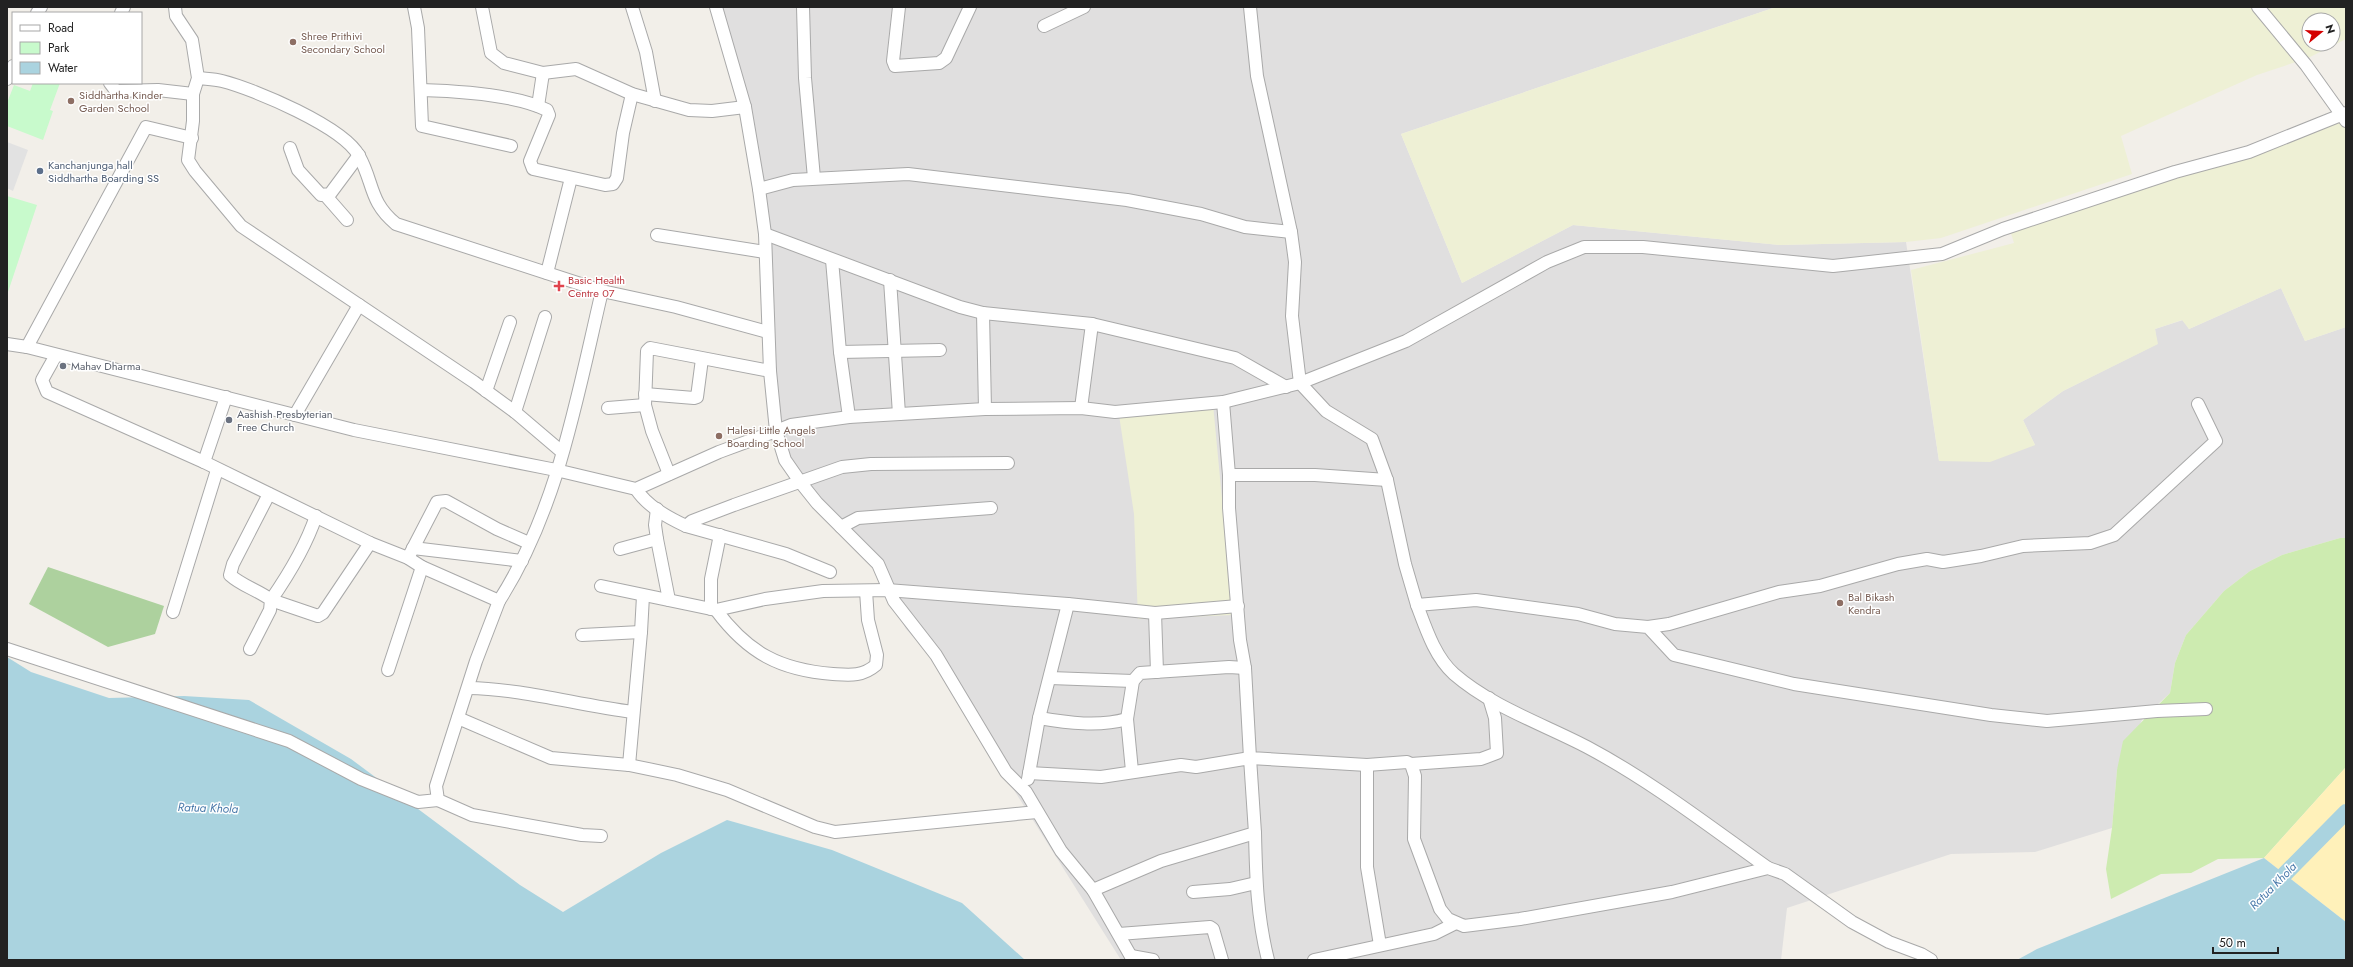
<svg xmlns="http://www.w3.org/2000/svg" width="2353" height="967" font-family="Jost,sans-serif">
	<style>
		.residential { fill: #e0dfdf }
		.farmland { fill: #eef0d5; fill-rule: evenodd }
		.grass { fill: #cdebb0 }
		.forest { fill: #add19e }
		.sand { fill: #fff1ba }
		.park { fill: #c8facc }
		.parking { fill: #e2e2e2 }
		.water { fill: #aad3df }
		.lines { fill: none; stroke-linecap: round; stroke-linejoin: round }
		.river { stroke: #aad3df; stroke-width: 16 }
		.minor-casing { stroke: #a9a9a9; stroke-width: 14 }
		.minor { stroke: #fff; stroke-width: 12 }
		.education-dot { fill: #8d6e63; stroke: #fff; stroke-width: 1.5 }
		.service-dot { fill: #5c6f8a; stroke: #fff; stroke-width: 1.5 }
		.health-dot { fill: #e0444e; stroke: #fff; stroke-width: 1.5 }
		.worship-dot { fill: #6b7280; stroke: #fff; stroke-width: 1.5 }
		.labels { text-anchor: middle; stroke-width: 3; stroke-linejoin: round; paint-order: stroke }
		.education-label { font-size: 11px; fill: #785e54; stroke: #fff; text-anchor: start }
		.service-label { font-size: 11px; fill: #4e5e75; stroke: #fff; text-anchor: start }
		.health-label { font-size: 11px; fill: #be3a42; stroke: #fff; text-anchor: start }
		.worship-label { font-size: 11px; fill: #5b616d; stroke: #fff; text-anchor: start }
		.water-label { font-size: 12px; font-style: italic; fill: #4a7aab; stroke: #fff }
	</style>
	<rect width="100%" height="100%" fill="#f2efe9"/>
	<path class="residential" d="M714,7H1776L1401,134L1462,283L1573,225L1780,245L1906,242L1939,461L2035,445L2023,420L2063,391L2157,344L2155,329L2183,320L2189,329L2281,288L2305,341L2346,327V538H2340L2282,555L2250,571L2224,591L2186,635L2175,663L2170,693L2143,718L2117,770L2112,828L2035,852L1951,854L1787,908L1781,960H1121L949,687L940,666L906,629L886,592L879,567L818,506L778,440L769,420L757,186Z"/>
	<g class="farmland">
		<path d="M1776,7H2346V39L2308,58L2257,75L2121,136L2132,174L1941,238L1906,242L1780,245L1573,225L1462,283L1401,134ZM2309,20H2333V44H2309Z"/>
		<path d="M2342,115L2346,121V327L2305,341L2281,288L2189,329L2182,320L2155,329L2158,344L2063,391L2023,420L2035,445L1990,462L1939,461L1911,270L2014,243L2009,227Z"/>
		<path d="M1213,404L1233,615L1138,619L1134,514L1119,415Z"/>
	</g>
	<path class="grass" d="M2340,538H2346V767L2264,858L2218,859L2191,873L2161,874L2111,899L2106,869L2112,828L2117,770L2123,741L2170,693L2175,663L2186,635L2224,591L2250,571L2282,555Z"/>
	<path class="forest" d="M48,567L164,606L155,634L108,647L29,604Z"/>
	<path class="sand" d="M2346,767V922L2264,858Z"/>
	<g class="park">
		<path d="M33,83H60L50,110L53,111L43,140L7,126V103L14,85L30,91Z"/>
		<path d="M7,196L37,205L7,295Z"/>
	</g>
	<path class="parking" d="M7,142L28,150L13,191L7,188Z"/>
	<g class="water">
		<path d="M7,657L31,672L109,698L184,696L249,700L351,759L520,885L563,912L661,853L727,820L832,850L962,903L1025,960H7Z"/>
		<path d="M2264,858L2346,922V960H2017L2037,949Z"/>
	</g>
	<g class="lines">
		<path class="river" d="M2270,889L2346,812"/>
		<defs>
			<g id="minor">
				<path d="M175,7L176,16L192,40L198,78L193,94V121L188,160L195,171L241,226L474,382L515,412L562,452"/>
				<path d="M414,7L418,28L422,126L511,146"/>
				<path d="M482,7L491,53L504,63L543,73L576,69L632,94L689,110L712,111L745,107"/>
				<path d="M632,7L646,52L655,101"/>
				<path d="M803,7L805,78L814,178"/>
				<path d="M899,7L893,61L895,66L939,63L946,58L970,7"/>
				<path d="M1250,7L1257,76L1291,232L1295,262L1292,316L1300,383L1326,411L1372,439L1387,480L1405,564L1417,605L1476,600L1578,614L1615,624L1648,627L1674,655L1794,684L1991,715L2047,721L2157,711L2206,709"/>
				<path d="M2258,7L2306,65L2346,121"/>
				<path d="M37,13L41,7"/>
				<path d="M121,13L124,7"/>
				<path d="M1044,26L1084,7"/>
				<path d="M198,78C206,79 214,79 222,81C254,89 344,127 359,156C374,183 369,202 396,224L602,291L676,307L768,332"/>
				<path d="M7,79L13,66"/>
				<path d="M110,83L116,91L158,90L193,94"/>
				<path d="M421,90C457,91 516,95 547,110L549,115L530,161L533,169L605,185L613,184L617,178L623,133L632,94"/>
				<path d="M538,106L543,73"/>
				<path d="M290,148L298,170L321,195L330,194L359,155"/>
				<path d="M759,189L793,180L908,174L1127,200L1201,214L1245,227L1291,232"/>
				<path d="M326,196L347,220"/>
				<path d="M765,234L960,307L983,313L1092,324L1235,358L1286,387"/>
				<path d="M657,235L765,252"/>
				<path d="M832,260L840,352L849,417"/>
				<path d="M547,273L571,178"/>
				<path d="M890,280L899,414"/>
				<path d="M983,313L985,409"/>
				<path d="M7,344L27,347L354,430L556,470L636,489L719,452L776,431L770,371L765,234L759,189L745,107L716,7"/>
				<path d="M27,347L146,127L192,138"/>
				<path d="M840,352L940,350"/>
				<path d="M56,355L42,380L47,392L204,462"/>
				<path d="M486,391L510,322"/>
				<path d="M645,394L694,398L697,397L702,359"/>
				<path d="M226,397L204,462L370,543L408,558L422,567L499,601C558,509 577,397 602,291"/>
				<path d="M1223,402L1229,475V508L1240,640L1245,668L1250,758L1367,765L1407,762L1411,764L1415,776L1414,839L1440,909L1448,919L1464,926L1520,919L1672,892L1768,868L1785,874L1852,922L1889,942L1921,954L1931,960"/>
				<path d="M608,408L645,405"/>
				<path d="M1081,408L1092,324"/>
				<path d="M515,412L545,317"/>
				<path d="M295,415L359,305"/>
				<path d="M669,474L652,431L645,405L647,351L650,348L770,371"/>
				<path d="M1229,475H1315L1387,480"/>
				<path d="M636,489C647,506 667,517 686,526L786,554L830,572"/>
				<path d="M316,516C306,546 289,574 271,600L318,616L323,613L370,543"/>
				<path d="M686,526L692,521L734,505L842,467L871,464L1008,463"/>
				<path d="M841,527L858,518L991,508"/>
				<path d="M657,539L669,600"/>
				<path d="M413,548L522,561"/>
				<path d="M620,549L657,539L655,525L657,509"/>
				<path d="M408,558L437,502L446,501L497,529L529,543"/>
				<path d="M601,586L716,610L765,599L823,591L887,590L1068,604L1155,613L1238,606"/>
				<path d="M499,601L476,661L436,786L438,800L472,815L582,835L601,836"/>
				<path d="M1417,605C1426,629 1435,657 1454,674C1492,707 1543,724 1587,747C1651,781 1709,826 1768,868"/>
				<path d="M711,609V579L720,535"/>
				<path d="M716,610C748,653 780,670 833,674C849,675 862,677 876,665L877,655L868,620L866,591"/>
				<path d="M173,612L217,470"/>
				<path d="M1155,613L1157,672"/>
				<path d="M1648,627L1669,624L1779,592L1820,586L1898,564L1927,559L1943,562L1981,556L2023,546L2090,543L2114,535L2216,441L2198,404"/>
				<path d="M582,635L641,632"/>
				<path d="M7,649L289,741L361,779L418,802L438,800"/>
				<path d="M250,649L270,610L271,600C258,590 242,586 230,575L233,564L269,494"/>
				<path d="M388,670L422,567"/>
				<path d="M1050,678L1133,681"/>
				<path d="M468,688C524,689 577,705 633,712"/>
				<path d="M458,718L551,758L629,765L677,775L727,790L815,827L835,832L1037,812"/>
				<path d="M1039,718C1068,723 1099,727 1127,719L1133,681L1140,673L1229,667L1245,668"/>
				<path d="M1127,719L1132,771"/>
				<path d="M1411,764L1481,759L1497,753L1495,718L1489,698"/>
				<path d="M629,765L641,632L643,596"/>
				<path d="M1367,765V867L1380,945"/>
				<path d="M1029,773L1101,777L1181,765L1196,767L1250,758L1255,833L1161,861L1093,890"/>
				<path d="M1028,779L1039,718L1068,604"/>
				<path d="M1255,833C1256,878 1257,916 1268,960"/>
				<path d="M1193,892L1230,889L1256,883"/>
				<path d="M1119,934L1210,927L1213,929L1222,960"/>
				<path d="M1131,956L1153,960"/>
				<path d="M1133,960L1093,890L1061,851L1026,792L1006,772L936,655L894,601L878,564L817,503L801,483L785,460L776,431L791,425L849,417L985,409L1081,408L1115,412L1223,402L1300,383L1406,341L1547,262L1584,247H1643L1833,266L1942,254L2003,229L2175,172L2249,152L2346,113"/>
				<path d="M1314,960L1434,934L1456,923"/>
			</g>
		</defs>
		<use href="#minor" class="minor-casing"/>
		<use href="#minor" class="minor"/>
	</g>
	<g class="education-dot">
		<circle cx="293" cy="42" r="4"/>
		<circle cx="71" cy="101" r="4"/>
		<circle cx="719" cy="436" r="4"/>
		<circle cx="1840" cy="603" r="4"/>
	</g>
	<circle class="service-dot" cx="40" cy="171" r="4"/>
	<path class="health-dot" d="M557 280h4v4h4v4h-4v4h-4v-4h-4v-4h4z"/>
	<g class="worship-dot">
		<circle cx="63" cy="366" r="4"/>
		<circle cx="229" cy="420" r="4"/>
	</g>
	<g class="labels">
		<g class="education-label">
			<text x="301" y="40">Shree Prithivi<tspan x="301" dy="13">Secondary School</tspan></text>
			<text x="79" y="99">Siddhartha Kinder<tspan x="79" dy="13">Garden School</tspan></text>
			<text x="727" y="434">Halesi Little Angels<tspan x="727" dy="13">Boarding School</tspan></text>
			<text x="1848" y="601">Bal Bikash<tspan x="1848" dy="13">Kendra</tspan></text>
		</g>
		<g class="service-label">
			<text x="48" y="169">Kanchanjunga hall<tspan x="48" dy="13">Siddhartha Boarding SS</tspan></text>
		</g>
		<g class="health-label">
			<text x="568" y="284">Basic Health<tspan x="568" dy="13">Centre 07</tspan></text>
		</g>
		<g class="worship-label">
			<text x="71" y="370">Mahav Dharma</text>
			<text x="237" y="418">Aashish Presbyterian<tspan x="237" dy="13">Free Church</tspan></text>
		</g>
		<g class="water-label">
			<text transform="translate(208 808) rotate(2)" y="4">Ratua Khola</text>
			<text transform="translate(2273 886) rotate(-45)" y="4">Ratua Khola</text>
		</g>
	</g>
	<rect width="2353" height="967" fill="none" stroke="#222222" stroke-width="16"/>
	<rect x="12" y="12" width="130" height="72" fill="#ffffff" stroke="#a7a7a7"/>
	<rect x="20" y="25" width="20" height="6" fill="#ffffff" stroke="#a7a7a7"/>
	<text x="48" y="32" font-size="12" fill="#222222">Road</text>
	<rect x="20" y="42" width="20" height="12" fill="#c8facc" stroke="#a7a7a7"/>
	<text x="48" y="52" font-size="12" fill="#222222">Park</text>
	<rect x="20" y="62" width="20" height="12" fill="#aad3df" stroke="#a7a7a7"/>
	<text x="48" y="72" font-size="12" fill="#222222">Water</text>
	<g transform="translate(2321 32) rotate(72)"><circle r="19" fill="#ffffff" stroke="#a7a7a7"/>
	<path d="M0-3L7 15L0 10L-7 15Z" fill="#d40000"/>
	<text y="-6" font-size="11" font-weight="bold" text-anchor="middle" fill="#222222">N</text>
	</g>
	<path d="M2213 947v6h65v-6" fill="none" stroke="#222222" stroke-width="2"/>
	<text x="2219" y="947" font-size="12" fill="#222222" stroke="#ffffff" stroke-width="3" paint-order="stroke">50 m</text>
</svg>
